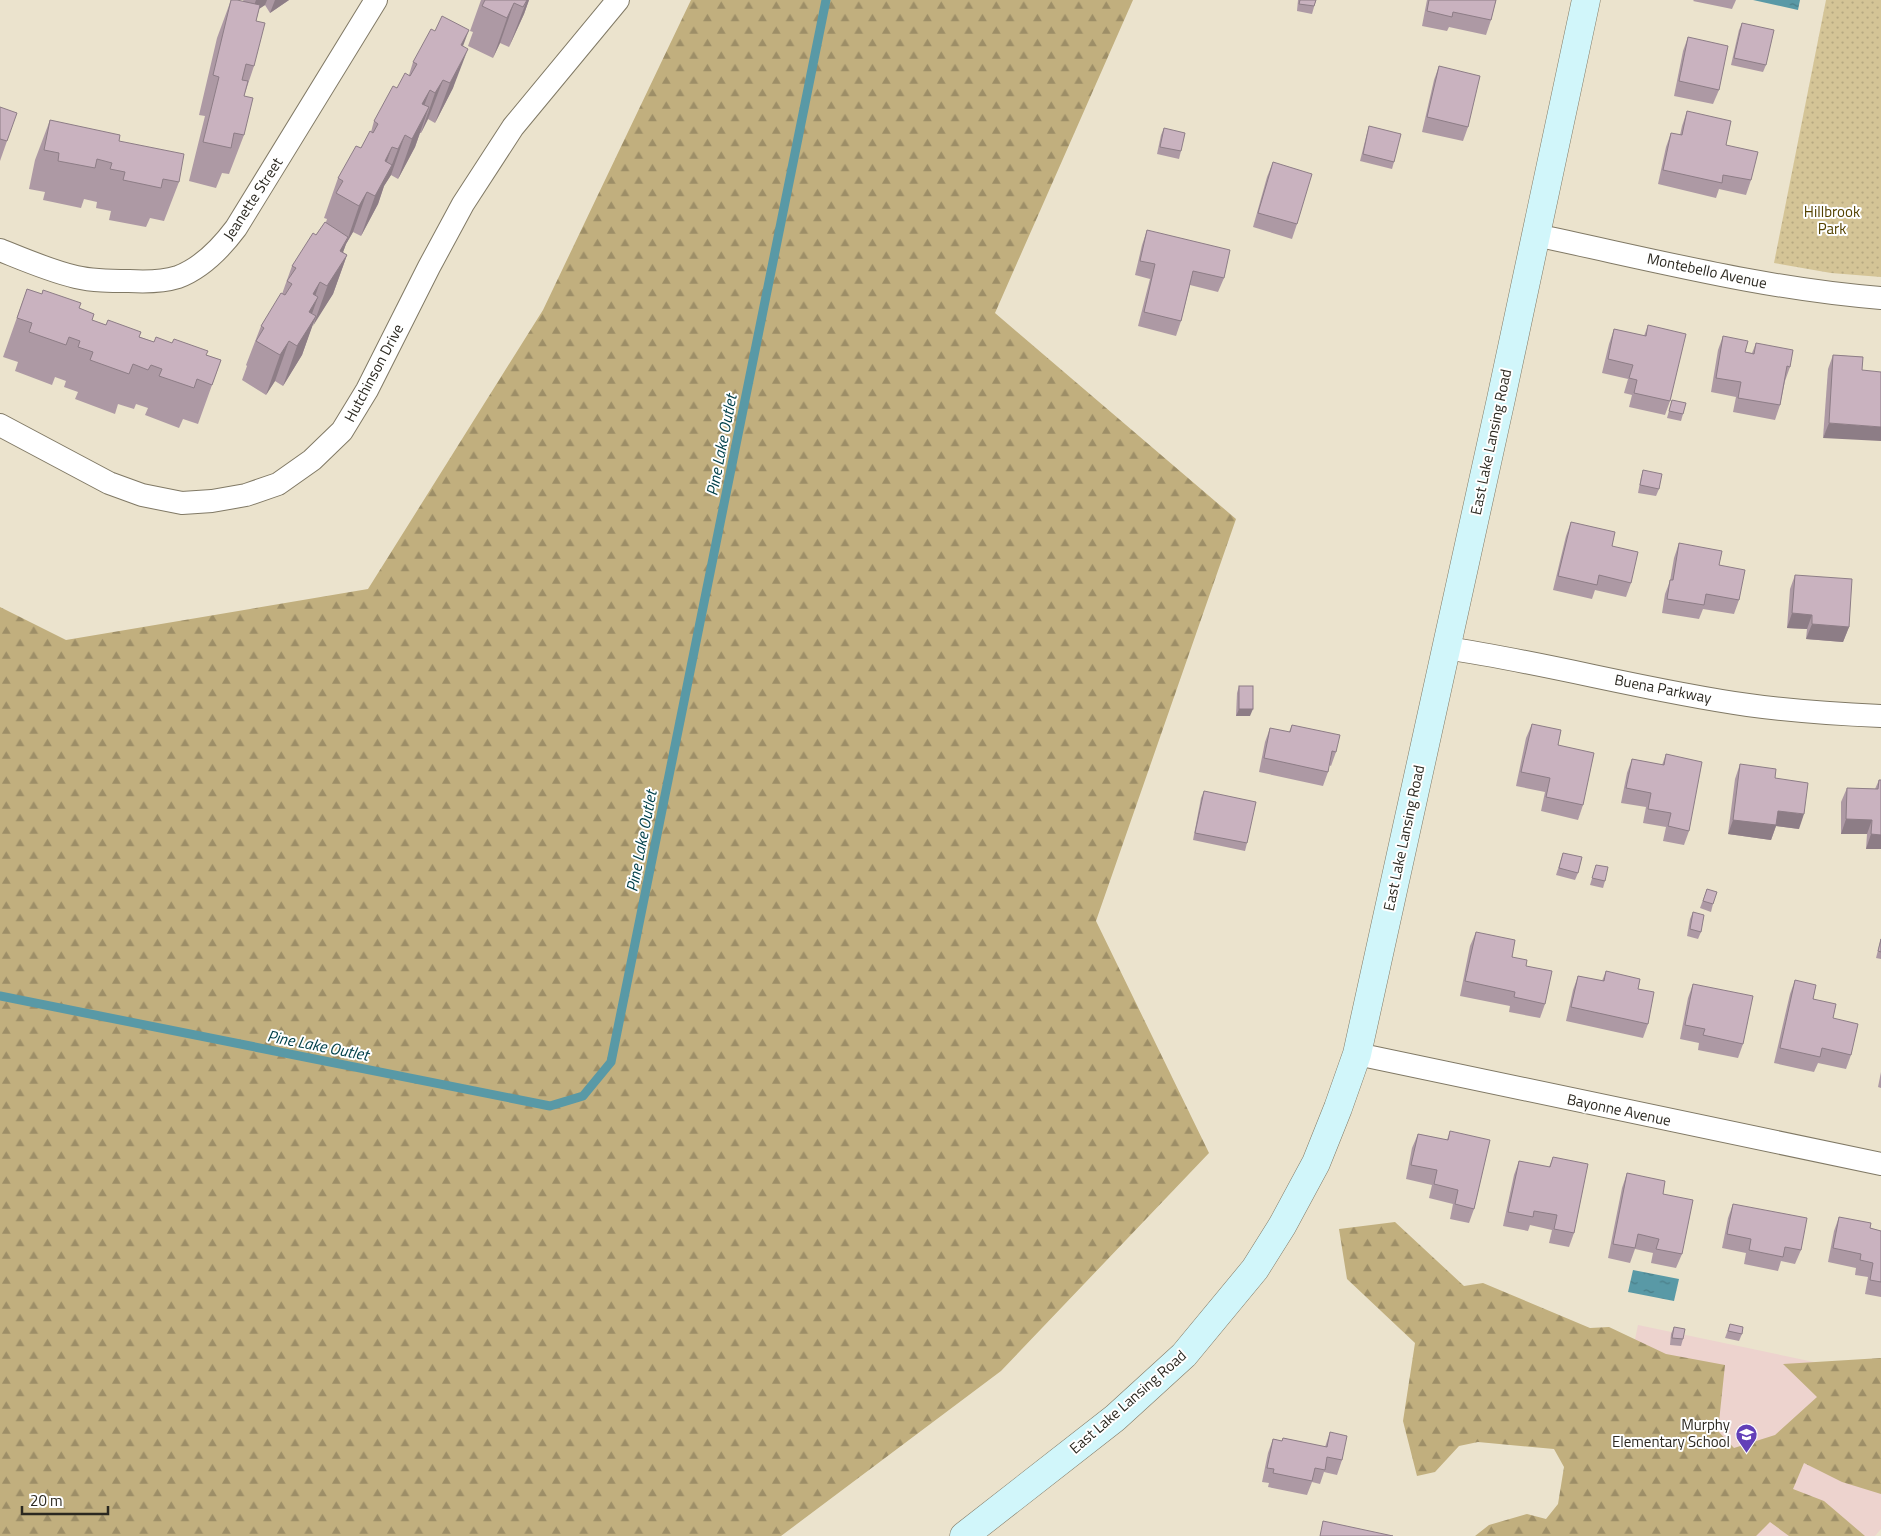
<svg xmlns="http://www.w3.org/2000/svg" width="1881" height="1536" font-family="'Titillium Web',sans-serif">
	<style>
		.education { fill: #edd3ce }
		.green { fill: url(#green-dots) }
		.forest { fill: url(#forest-firs) }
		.water { fill: url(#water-ripples) }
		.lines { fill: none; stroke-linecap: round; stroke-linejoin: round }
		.stream { stroke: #5999a6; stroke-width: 9 }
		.street-casing { stroke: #807965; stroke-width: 24 }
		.secondary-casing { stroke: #807965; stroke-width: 29 }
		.street { stroke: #fff; stroke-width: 22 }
		.secondary { stroke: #d1f6fa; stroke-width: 28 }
		.wall { fill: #ad99a4 }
		.shaded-wall { fill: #8d7d86 }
		.building { fill: #c9b2bf; stroke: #8d7d86 }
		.labels { text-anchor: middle; stroke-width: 4; stroke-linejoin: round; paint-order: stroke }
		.street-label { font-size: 15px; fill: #2b2820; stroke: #fff }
		.park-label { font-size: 15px; fill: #544201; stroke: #fff }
		.poi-label { font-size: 15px; fill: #2b2820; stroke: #fff; text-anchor: end }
		.water-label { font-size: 16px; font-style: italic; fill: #01404a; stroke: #fff }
	</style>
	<defs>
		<pattern id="green-dots" width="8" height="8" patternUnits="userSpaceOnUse" patternTransform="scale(1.25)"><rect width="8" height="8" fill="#d4c496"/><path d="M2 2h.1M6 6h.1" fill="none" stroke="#b6a881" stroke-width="1.8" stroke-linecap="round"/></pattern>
		<pattern id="forest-firs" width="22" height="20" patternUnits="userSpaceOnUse" patternTransform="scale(1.25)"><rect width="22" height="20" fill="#c1af7e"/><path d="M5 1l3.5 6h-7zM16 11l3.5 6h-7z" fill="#9d8e67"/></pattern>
		<pattern id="water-ripples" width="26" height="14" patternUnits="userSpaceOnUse" patternTransform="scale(1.25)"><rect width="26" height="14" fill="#5999a6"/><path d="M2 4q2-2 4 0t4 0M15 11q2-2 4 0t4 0" fill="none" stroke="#4a7d87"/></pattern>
	</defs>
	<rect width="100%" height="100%" fill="#ebe3cd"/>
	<path class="education" d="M1638,1325L1881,1376V1529L1875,1536H1594Z"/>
	<path class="green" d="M1826,0H1881V277L1831,273L1774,263Z"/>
	<g class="forest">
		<path d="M691,0H1133L995,313L1236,519L1096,921L1209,1153L1001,1371L781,1536H0V607L66,640L368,589L543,310Z"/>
		<path d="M1395,1222L1464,1286L1483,1283L1590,1328L1609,1327L1666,1354L1725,1365L1718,1431L1734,1448L1775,1435L1817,1397L1783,1364L1881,1358V1494L1842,1482L1804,1463L1793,1489L1824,1501L1865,1536H1789L1770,1522L1756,1536H1475L1489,1525L1527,1514L1546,1519L1558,1504L1564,1467L1554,1449L1478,1442L1459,1446L1435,1472L1417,1476L1403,1421L1415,1343L1347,1279L1339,1229Z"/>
	</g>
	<g class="water">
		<path d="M1753,0H1800L1798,10Z"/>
		<path d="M1633,1270L1679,1279L1674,1301L1628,1292Z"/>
	</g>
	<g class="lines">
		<path class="stream" d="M0,996L550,1106L583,1096L611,1062L826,0"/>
		<defs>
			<g id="street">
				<path d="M1535,235C1650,259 1764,289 1881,298"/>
				<path d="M0,250C25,260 50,271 76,277C93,281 111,281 129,281C146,282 162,282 178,277C202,268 221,248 236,228L376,0"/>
				<path d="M0,425L109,483L142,495L182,503L212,501L246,495L278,484L312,460L342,431L367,390L429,267L463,204L513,127L618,0"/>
				<path d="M1446,648C1548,663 1647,691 1748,705C1792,711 1837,714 1881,716"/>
				<path d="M1357,1054L1881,1164"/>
			</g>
			<path id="secondary" d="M964,1536L1115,1418L1184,1355L1255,1269L1282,1226L1316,1163L1338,1108L1357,1054L1501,399L1586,0"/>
		</defs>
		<use href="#street" class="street-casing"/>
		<use href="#secondary" class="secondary-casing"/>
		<use href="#street" class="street"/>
		<use href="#secondary" class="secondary"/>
	</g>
	<g class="wall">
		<path d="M231,0L244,2L243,0H289L270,13L265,5L259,9L256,21L254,66L244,96V135L229,174L222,173L216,188L189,181L205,116L199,115L217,38Z"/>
		<path d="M481,0H529L524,14L509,47L500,43L493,58L468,46L473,32L470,31Z"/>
		<path d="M1298,0H1316L1312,14L1297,11Z"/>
		<path d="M1427,0H1496L1491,20L1486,35L1449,27L1447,31L1422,26Z"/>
		<path d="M1694,0H1736L1732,9L1693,1Z"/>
		<path d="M1742,23L1766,65L1763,72L1731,65L1739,30Z"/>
		<path d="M1688,37L1719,90L1713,104L1674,96L1683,51Z"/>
		<path d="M463,46L453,88L435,123L428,119L421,133H420L415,147L398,179L391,175L384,186L378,204L361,236L353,232L346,244L343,252L347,255L333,294L312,326L302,355L283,386L275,381L266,395L242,380L247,366L246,365L261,326L282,294L292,266L326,222L327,219L324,218L338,178L361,148L371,132L374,121L397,88L409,75L413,62Z"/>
		<path d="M1439,66L1468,127L1463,141L1422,132L1434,80Z"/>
		<path d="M0,107L7,141L0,161Z"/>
		<path d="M1687,111L1726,145L1751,180L1746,195L1719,189L1716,198L1658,184L1666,147L1671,133L1680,135L1682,126Z"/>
		<path d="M50,120L119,141L179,182L164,221L150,218L146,227L109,220L111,211L96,208L97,202L84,199L81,208L43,200L45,192L29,189L35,160Z"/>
		<path d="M1369,126L1394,162L1392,169L1360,161L1367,133Z"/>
		<path d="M1164,128L1181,151L1179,159L1157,154L1161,135Z"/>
		<path d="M1273,162L1297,224L1292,239L1253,227L1267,177Z"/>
		<path d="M1147,230L1224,278L1218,292L1190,285L1181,321L1176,336L1138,326L1150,279L1135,275L1142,245Z"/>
		<path d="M27,289L79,308L92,320L154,342L206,355L221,360L198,424L183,419L179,428L145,415L148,408L136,404L134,409L118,404L115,414L75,399L78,392L64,387L66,381L55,377L52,385L15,371L18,362L3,357Z"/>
		<path d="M1648,325L1670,401L1665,415L1629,407L1632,395L1624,393L1628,379L1602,373L1609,344L1614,329L1644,336Z"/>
		<path d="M1723,336L1745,352L1752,353L1756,343L1790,367L1785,381L1780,405L1775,420L1733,412L1736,397L1711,392L1718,350Z"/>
		<path d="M1833,355L1863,357L1823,438L1828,369Z"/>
		<path d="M1672,400L1683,414L1681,421L1667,418Z"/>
		<path d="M1643,470L1659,489L1656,496L1638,493L1641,477Z"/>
		<path d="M1571,522L1612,546L1631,583L1626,597L1595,590L1592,599L1553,590L1566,536Z"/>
		<path d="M1679,543L1719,565L1739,600L1734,614L1703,609L1699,619L1662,613L1665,594L1670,581L1674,558Z"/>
		<path d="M1795,575L1849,627L1843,642L1806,639L1807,629L1787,628L1790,589Z"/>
		<path d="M1239,686L1250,716H1236L1237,693Z"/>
		<path d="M1532,724L1558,745L1583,805L1578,820L1541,811L1545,792L1516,786L1526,738Z"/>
		<path d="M1292,725L1336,752L1331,766L1329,765L1328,772L1323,786L1259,772L1265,742L1270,728L1289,732Z"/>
		<path d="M1666,754L1689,831L1684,845L1663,841L1666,827L1643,823L1646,807L1621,803L1627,773L1632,759L1662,765Z"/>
		<path d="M1740,764L1775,778L1799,829L1776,826L1771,840L1728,834L1735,779Z"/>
		<path d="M1879,780H1881V849H1866L1867,834H1841V802L1847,788L1875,789Z"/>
		<path d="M1204,791L1247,843L1245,851L1193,840L1201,798Z"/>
		<path d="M1563,853L1578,873L1575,880L1556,875Z"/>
		<path d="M1596,865L1605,881L1603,888L1590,885Z"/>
		<path d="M1707,889L1713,904L1711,912L1700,908Z"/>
		<path d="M1693,912L1701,932L1698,939L1687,936L1690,919Z"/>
		<path d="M1476,932L1526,966L1545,1004L1540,1018L1509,1012L1510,1006L1460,996L1470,946Z"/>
		<path d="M1881,938V959L1876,958Z"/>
		<path d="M1606,971L1638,989L1648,1024L1643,1038L1566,1021L1573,990L1578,976L1602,981Z"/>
		<path d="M1795,980L1833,1018L1851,1055L1846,1069L1818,1063L1814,1072L1774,1063L1790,994Z"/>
		<path d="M1693,984L1743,1044L1738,1058L1698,1050L1699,1043L1680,1039L1688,998Z"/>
		<path d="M1881,1072V1088L1878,1087Z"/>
		<path d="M1450,1131L1474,1209L1469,1223L1450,1219L1453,1204L1429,1198L1432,1185L1406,1179L1412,1148L1418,1134L1447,1140Z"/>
		<path d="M1553,1157L1574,1233L1569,1247L1549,1243L1552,1230L1530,1225L1528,1231L1503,1226L1514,1175L1519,1161L1549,1167Z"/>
		<path d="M1627,1173L1663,1194L1682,1254L1676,1268L1651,1263L1653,1253L1635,1249L1630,1263L1608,1258L1622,1188Z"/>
		<path d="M1733,1204L1801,1250L1795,1264L1781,1261L1778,1271L1744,1264L1746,1253L1722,1248L1728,1218Z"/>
		<path d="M1839,1217L1870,1228L1881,1231V1297L1865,1294L1868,1277L1855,1275L1856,1268L1828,1262L1834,1231Z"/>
		<path d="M1730,1324L1742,1334L1739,1341L1725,1338Z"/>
		<path d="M1674,1327L1683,1339L1681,1346L1670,1345L1671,1334Z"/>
		<path d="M1330,1432L1342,1460L1337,1475L1324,1472L1320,1484L1312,1482L1307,1495L1268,1487L1269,1483L1262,1482L1268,1453L1273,1439L1282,1441L1283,1438L1325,1447Z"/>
	</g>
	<g class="shaded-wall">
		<path d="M256,0H267L265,5L251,14Z"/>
		<path d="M275,0H289L270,13Z"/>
		<path d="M527,0H529L524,14L509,47Z"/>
		<path d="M514,3L500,43L493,58L507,18Z"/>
		<path d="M469,30L454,70L461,45Z"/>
		<path d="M468,49L453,88L435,123L450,83Z"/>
		<path d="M443,80L428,119L421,133L435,93Z"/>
		<path d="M430,90L415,130L422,104Z"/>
		<path d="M429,107L415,147L398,179L412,139Z"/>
		<path d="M405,135L391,175L384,186L378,204L361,236L375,196L391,167L398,149Z"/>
		<path d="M392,147L378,186L385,161Z"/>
		<path d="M367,192L353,232L346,244L335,274L347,255L333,294L313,326L340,251L348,238L359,206Z"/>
		<path d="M320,282L306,322L313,294Z"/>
		<path d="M318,297L305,333L316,316L302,355L283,386L309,312Z"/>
		<path d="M289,341L275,381L266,395L280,355Z"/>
		<path d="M1829,423L1881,427V441L1823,438Z"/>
		<path d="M1792,613L1812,615L1807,629L1787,628Z"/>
		<path d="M1812,624L1849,627L1843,642L1806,639Z"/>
		<path d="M1239,709H1253L1250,716H1236Z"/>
		<path d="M1778,811L1804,814L1799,829L1776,826L1771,840L1728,834L1733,820Z"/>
		<path d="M1846,819L1872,820L1867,834H1841Z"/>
		<path d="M1871,834L1881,835V849H1866Z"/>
	</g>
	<g class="building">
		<path d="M231,0H237L260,5L256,21L265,23L254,66L246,64L242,80L248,81L244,96L253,98L244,135L234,133L231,148L203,142L219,77L213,75Z"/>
		<path d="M485,0H527L523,7L514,3L507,18L482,6Z"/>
		<path d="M1300,0H1316L1314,6L1299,4Z"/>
		<path d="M1429,0H1496L1491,20L1453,12L1452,17L1427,11Z"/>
		<path d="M442,16L469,30L461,45L468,49L450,83L443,80L435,93L430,90L422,104L429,107L412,139L405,135L398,149L392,147L385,161L392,165L375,196L367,192L359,206L336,193L343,181L338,178L356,146L361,148L370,131L373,133L378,124L374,121L393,86L397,88L405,73L410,76L417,64L413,62L431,29L435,31Z"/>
		<path d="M1742,23L1774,30L1766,65L1734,58Z"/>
		<path d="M1688,37L1728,46L1719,90L1679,81Z"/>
		<path d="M1439,66L1480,76L1468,127L1427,117Z"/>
		<path d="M0,107L17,113L7,141L0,139Z"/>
		<path d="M1687,111L1731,121L1726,145L1758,152L1751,180L1723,175L1722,183L1663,170L1671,133L1682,135Z"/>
		<path d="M50,120L120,135L119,141L184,154L179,182L163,179L161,188L123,180L125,172L110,169L112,163L97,159L95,168L58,161L59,153L44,150Z"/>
		<path d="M1369,126L1401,134L1394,162L1363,154Z"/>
		<path d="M1164,128L1185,133L1181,151L1160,147Z"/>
		<path d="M1273,162L1312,174L1297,224L1258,213Z"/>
		<path d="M325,222L348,237L340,251L347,255L327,286L320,282L313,294L318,297L309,312L316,316L297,346L289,341L280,355L256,341L264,328L261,326L281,293L285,295L292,284L287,281L296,268L292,266L313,233L316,235Z"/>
		<path d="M1147,230L1230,250L1224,278L1193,271L1181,321L1144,312L1155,264L1140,261Z"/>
		<path d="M27,289L42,294L43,290L81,303L79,308L94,314L92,320L106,325L108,320L141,332L139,337L154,342L156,337L172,343L174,339L208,351L206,355L221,360L212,385L197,379L194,388L159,376L162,369L151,365L148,370L133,364L129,374L90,360L93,352L78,347L80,341L69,337L66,345L29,332L32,323L17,318Z"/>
		<path d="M1648,325L1686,334L1670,401L1634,393L1637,380L1629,378L1633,365L1608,359L1614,329L1646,336Z"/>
		<path d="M1723,336L1748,341L1745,352L1754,354L1756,343L1793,350L1790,367L1787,366L1780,405L1738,398L1741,382L1716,378Z"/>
		<path d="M1833,355L1863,357L1862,370L1881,372V427L1829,423Z"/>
		<path d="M1672,400L1686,403L1683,414L1669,411Z"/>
		<path d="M1643,470L1662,474L1659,489L1640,485Z"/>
		<path d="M1571,522L1615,532L1612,546L1638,552L1631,583L1599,575L1597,585L1558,576Z"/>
		<path d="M1679,543L1722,551L1719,565L1745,570L1739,600L1706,594L1704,605L1667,599L1670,580H1673Z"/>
		<path d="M1795,575L1852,579L1849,627L1812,624V615L1792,613Z"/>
		<rect x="1239" y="686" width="14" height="23"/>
		<path d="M1532,724L1561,730L1558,745L1594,753L1583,805L1546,797L1550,778L1521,772Z"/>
		<path d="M1292,725L1340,735L1336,752L1332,751L1328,772L1264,758L1270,728L1290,732Z"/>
		<path d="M1666,754L1702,762L1689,831L1668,826L1671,813L1648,809L1651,793L1626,788L1632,759L1664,765Z"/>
		<path d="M1740,764L1776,769L1775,778L1808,783L1804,814L1778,811L1776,825L1733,820Z"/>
		<path d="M1879,780H1881V835L1871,834L1872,820L1846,819L1847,788L1878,789Z"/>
		<path d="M1204,791L1256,802L1247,843L1195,833Z"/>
		<path d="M1563,853L1582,857L1578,873L1559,868Z"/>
		<path d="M1596,865L1608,867L1605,881L1592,878Z"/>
		<path d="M1707,889L1717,892L1713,904L1703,901Z"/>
		<path d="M1693,912L1704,915L1701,932L1690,929Z"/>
		<path d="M1476,932L1515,940L1512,957L1527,960L1526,966L1552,971L1545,1004L1514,997L1515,992L1465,981Z"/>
		<path d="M1881,939V952L1878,951Z"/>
		<path d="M1606,971L1640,979L1638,989L1654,992L1648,1024L1571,1007L1578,976L1604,981Z"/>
		<path d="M1795,980L1816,985L1813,999L1836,1004L1833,1018L1858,1024L1851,1055L1822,1048L1820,1057L1780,1048Z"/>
		<path d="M1693,984L1753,996L1743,1044L1703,1035L1705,1029L1685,1025Z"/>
		<path d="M1450,1131L1490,1140L1474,1209L1455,1204L1458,1190L1434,1184L1437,1170L1411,1165L1418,1134L1448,1140Z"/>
		<path d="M1553,1157L1588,1164L1574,1233L1554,1229L1557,1215L1534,1211L1533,1217L1508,1212L1519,1161L1550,1167Z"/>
		<path d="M1627,1173L1665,1181L1663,1194L1693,1200L1682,1254L1656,1249L1659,1239L1638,1234L1635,1248L1613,1244Z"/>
		<path d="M1733,1204L1807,1218L1801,1250L1785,1247L1783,1257L1749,1250L1751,1239L1727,1234Z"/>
		<path d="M1839,1217L1871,1223L1870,1228L1881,1231V1282L1870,1280L1873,1263L1860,1260L1861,1254L1833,1248Z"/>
		<path d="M1730,1324L1743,1327L1742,1334L1728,1331Z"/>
		<path d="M1674,1327L1685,1329L1683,1339L1672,1338Z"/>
		<path d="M1330,1432L1347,1436L1342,1460L1327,1457L1325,1470L1315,1468L1312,1481L1273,1473L1274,1469L1267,1468L1273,1439L1282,1441L1283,1438L1327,1447Z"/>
		<path d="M1323,1521L1393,1536H1320Z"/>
	</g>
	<defs>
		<symbol id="school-pin" viewBox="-11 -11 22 30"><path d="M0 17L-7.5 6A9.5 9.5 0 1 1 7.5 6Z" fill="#623fb8" stroke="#fff"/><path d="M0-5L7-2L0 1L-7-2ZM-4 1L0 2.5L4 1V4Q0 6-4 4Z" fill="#fff"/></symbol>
	</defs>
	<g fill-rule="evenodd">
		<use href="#school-pin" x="1734" y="1422" width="25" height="34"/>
	</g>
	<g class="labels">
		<g class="street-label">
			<text transform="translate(253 199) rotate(-57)" y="5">Jeanette Street</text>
			<text transform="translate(1707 271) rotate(12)" y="5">Montebello Avenue</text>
			<text transform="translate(374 373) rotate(-62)" y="5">Hutchinson Drive</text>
			<text transform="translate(1491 442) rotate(-78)" y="5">East Lake Lansing Road</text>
			<text transform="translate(1663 689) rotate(11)" y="5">Buena Parkway</text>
			<text transform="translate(1404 838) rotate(-78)" y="5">East Lake Lansing Road</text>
			<text transform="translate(1619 1110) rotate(12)" y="5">Bayonne Avenue</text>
			<text transform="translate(1128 1402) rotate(-41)" y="5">East Lake Lansing Road</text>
		</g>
		<g class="park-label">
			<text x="1832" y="217">Hillbrook<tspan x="1832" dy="17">Park</tspan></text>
		</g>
		<g class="poi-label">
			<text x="1730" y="1430">Murphy<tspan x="1730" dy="17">Elementary School</tspan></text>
		</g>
		<g class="water-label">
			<text transform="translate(721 445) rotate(-79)" y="6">Pine Lake Outlet</text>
			<text transform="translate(641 841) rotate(-79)" y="6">Pine Lake Outlet</text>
			<text transform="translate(318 1045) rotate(11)" y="6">Pine Lake Outlet</text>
		</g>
	</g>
	<path d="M22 1506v8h86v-8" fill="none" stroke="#2b2820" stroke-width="2.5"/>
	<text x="30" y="1506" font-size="15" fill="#2b2820" stroke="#ffffff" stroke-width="4" paint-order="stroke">20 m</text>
</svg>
